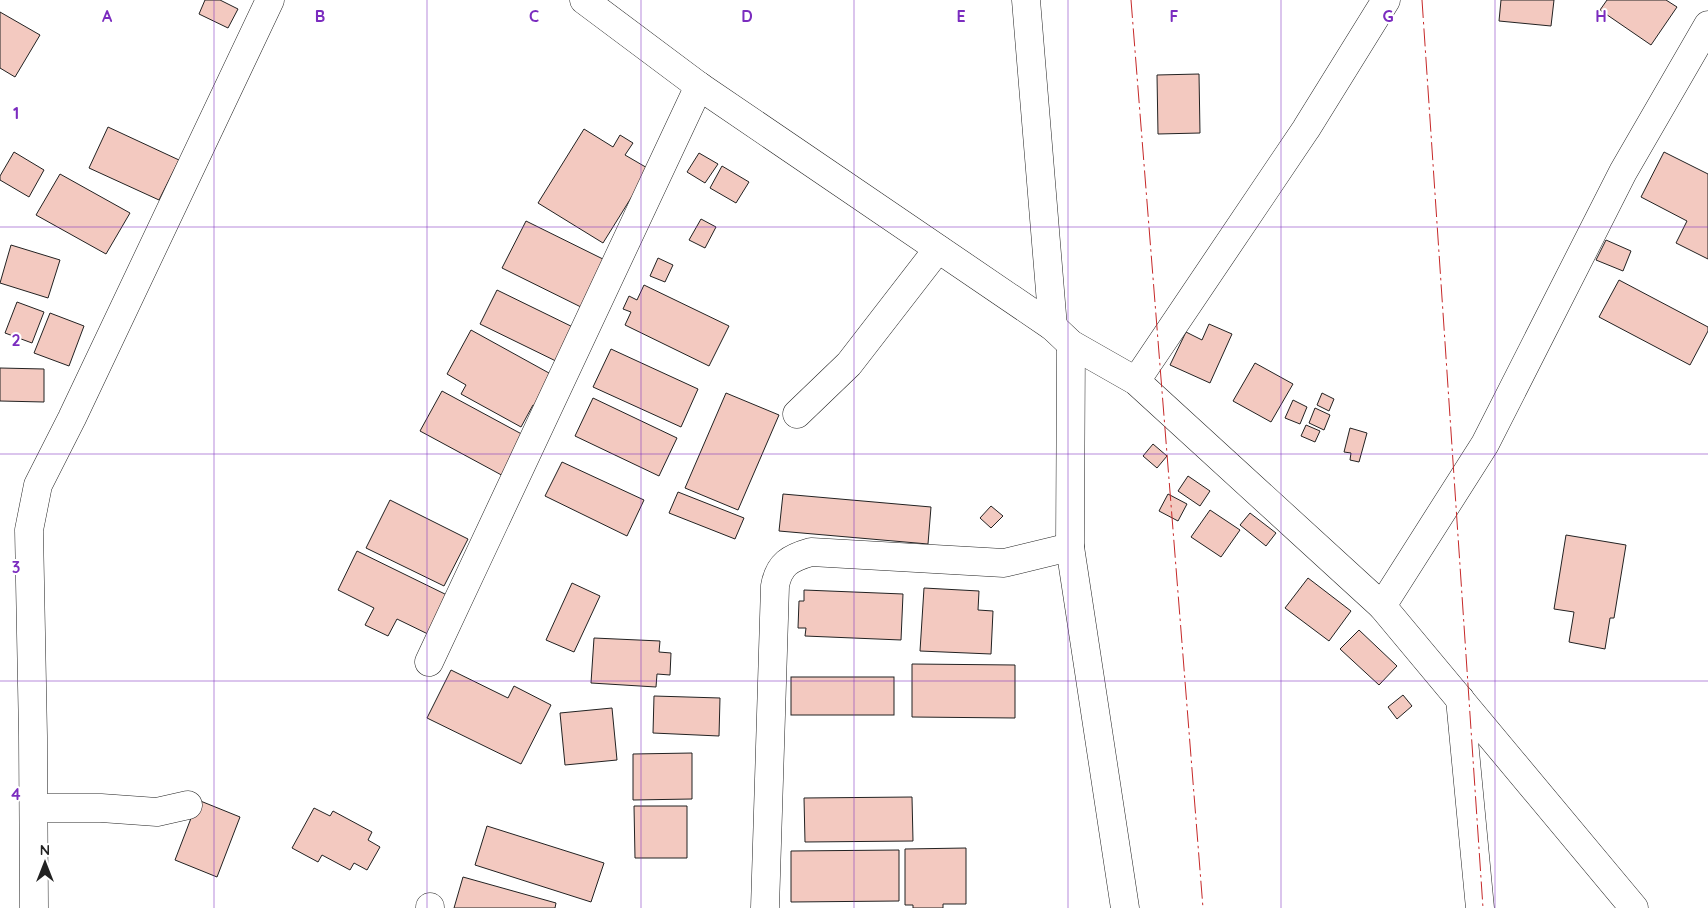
<svg xmlns="http://www.w3.org/2000/svg" width="1708" height="908" font-family="Quicksand,sans-serif">
	<style>
		.building { fill: #f3c9c0; stroke: #222 }
		.lines { fill: none; stroke-linecap: round; stroke-linejoin: round }
		.minor-casing { stroke: #222; stroke-width: 29 }
		.minor { stroke: #fff; stroke-width: 28 }
		.power { stroke: #c62828; stroke-width: 1; stroke-dasharray: 18 4 2.5 4; stroke-linecap: butt }
		.grid { fill: none; stroke: #7b2cbf; stroke-width: 1; stroke-opacity: 0.55 }
		.grid-label { font-size: 16px; text-anchor: middle; font-weight: bold; fill: #7b2cbf; stroke: #fff; stroke-width: 4; stroke-linejoin: round; paint-order: stroke }
	</style>
	<rect width="100%" height="100%" fill="#fff"/>
	<g class="building">
		<path d="M205,0H220L238,9L228,28L199,14Z"/>
		<path d="M1501,0H1554L1551,26L1499,21Z"/>
		<path d="M1607,0H1666L1677,7L1651,45L1600,10Z"/>
		<path d="M0,12L40,35L15,77L0,68Z"/>
		<path d="M1199,74L1200,133L1158,134L1157,75Z"/>
		<path d="M108,127L179,160L159,200L89,168Z"/>
		<path d="M584,129L613,147L620,135L633,143L625,155L649,169L603,243L538,203Z"/>
		<path d="M14,152L44,170L29,197L0,180V176Z"/>
		<path d="M1664,152L1708,174V259L1676,243L1687,221L1641,197Z"/>
		<path d="M699,153L718,164L705,183L687,172Z"/>
		<path d="M722,166L749,182L736,203L710,188Z"/>
		<path d="M60,174L130,213L106,254L36,215Z"/>
		<path d="M701,219L716,227L705,248L689,240Z"/>
		<path d="M526,221L613,264L589,311L502,268Z"/>
		<path d="M1606,240L1631,251L1623,271L1596,260Z"/>
		<path d="M11,245L60,260L48,298L0,283Z"/>
		<path d="M658,258L673,265L665,282L650,276Z"/>
		<path d="M1619,280L1708,327V331L1690,365L1599,317Z"/>
		<path d="M644,285L729,326L709,366L625,325L631,312L623,309L629,296L637,300Z"/>
		<path d="M497,290L581,331L564,365L480,324Z"/>
		<path d="M17,302L44,312L32,343L5,333Z"/>
		<path d="M50,313L84,326L69,366L34,353Z"/>
		<path d="M1209,324L1232,334L1210,383L1170,365L1186,332L1202,340Z"/>
		<path d="M471,330L558,378L541,409L533,405L521,427L461,394L466,385L447,374Z"/>
		<path d="M611,349L698,389L681,427L593,387Z"/>
		<path d="M1255,363L1293,384L1271,422L1233,401Z"/>
		<path d="M0,368L44,369V402L0,401Z"/>
		<path d="M442,391L529,438L507,478L420,431Z"/>
		<path d="M726,393L779,415L738,510L685,488Z"/>
		<path d="M1322,393L1334,399L1329,411L1317,405Z"/>
		<path d="M593,398L677,438L659,476L575,436Z"/>
		<path d="M1293,400L1307,407L1300,424L1285,418Z"/>
		<path d="M1315,408L1330,415L1324,430L1309,423Z"/>
		<path d="M1306,425L1320,431L1315,442L1301,436Z"/>
		<path d="M1350,428L1367,433L1359,462L1350,460L1351,453L1344,452Z"/>
		<path d="M1153,444L1167,456L1157,468L1143,456Z"/>
		<path d="M562,462L644,500L627,536L545,496Z"/>
		<path d="M1188,476L1210,491L1200,506L1178,491Z"/>
		<path d="M678,492L744,518L735,539L669,513Z"/>
		<path d="M783,494L931,507L928,544L779,531Z"/>
		<path d="M1168,494L1187,504L1178,521L1159,511Z"/>
		<path d="M390,500L468,539L444,586L366,548Z"/>
		<path d="M991,506L1003,516L991,528L980,518Z"/>
		<path d="M1210,510L1240,530L1221,557L1191,537Z"/>
		<path d="M1250,513L1276,533L1266,546L1240,525Z"/>
		<path d="M1566,535L1626,545L1614,618H1610L1605,649L1569,642L1574,612L1554,609Z"/>
		<path d="M357,551L451,597L432,636L397,619L388,636L365,625L374,608L338,590Z"/>
		<path d="M1308,578L1351,611L1329,641L1285,608Z"/>
		<path d="M572,583L600,596L574,652L546,640Z"/>
		<path d="M924,588L979,591L978,610L993,611L991,654L920,651Z"/>
		<path d="M804,590L903,594L901,640L805,636L806,628H798L799,601H804Z"/>
		<path d="M1359,630L1397,666L1379,685L1340,649Z"/>
		<path d="M594,638L660,641L659,652L671,653L670,675L657,674L656,687L591,683Z"/>
		<path d="M912,664L1015,665V718L912,717Z"/>
		<path d="M451,670L508,698L514,686L551,705L521,764L427,718Z"/>
		<rect x="791" y="677" width="103" height="38"/>
		<path d="M1403,695L1412,706L1397,719L1388,707Z"/>
		<path d="M654,696L720,698L719,736L653,733Z"/>
		<path d="M612,708L617,760L565,765L560,713Z"/>
		<path d="M692,753V799L633,800V754Z"/>
		<path d="M912,797L913,841L805,842L804,798Z"/>
		<path d="M198,800L240,817L217,877L175,860Z"/>
		<path d="M634,806H687V858H635Z"/>
		<path d="M314,808L330,816L333,811L372,832L368,840L380,847L367,870L354,863L350,870L322,855L318,862L292,848Z"/>
		<path d="M487,826L604,863L591,902L475,865Z"/>
		<path d="M966,848V904H943V908H913V905H905V849Z"/>
		<path d="M899,850V901L791,902V851Z"/>
		<path d="M463,877L556,903L555,908H454Z"/>
	</g>
	<g class="lines">
		<defs>
			<g id="minor">
				<path d="M584,0L699,86L1053,327L1071,344L1136,381L1382,606L1634,908"/>
				<path d="M1026,0L1053,327"/>
				<path d="M1071,344L1070,547L1125,908"/>
				<path d="M1136,381L1306,129L1386,0"/>
				<path d="M797,414L849,364L938,249"/>
				<path d="M1382,606L1485,444L1623,172L1708,25"/>
				<path d="M429,662L699,86"/>
				<path d="M1460,699L1480,908"/>
				<path d="M34,808H101L157,812L188,805"/>
				<path d="M34,908L33,736L29,530L38,485L72,418L270,0"/>
				<path d="M430,908V907"/>
				<path d="M765,908L775,586C779,564 790,558 811,552L1004,563L1070,547"/>
			</g>
		</defs>
		<use href="#minor" class="minor-casing"/>
		<use href="#minor" class="minor"/>
		<g class="power">
			<path d="M1131,0L1203,908"/>
			<path d="M1422,0L1483,908"/>
		</g>
	</g>
	<path class="grid" d="M214,0V908M427,0V908M641,0V908M854,0V908M1068,0V908M1281,0V908M1495,0V908M0,227H1708M0,454H1708M0,681H1708"/>
	<g class="grid-label">
		<text x="107" y="22">A</text>
		<text x="320" y="22">B</text>
		<text x="534" y="22">C</text>
		<text x="747" y="22">D</text>
		<text x="961" y="22">E</text>
		<text x="1174" y="22">F</text>
		<text x="1388" y="22">G</text>
		<text x="1601" y="22">H</text>
		<text x="16" y="119">1</text>
		<text x="16" y="346">2</text>
		<text x="16" y="573">3</text>
		<text x="16" y="800">4</text>
	</g>
	<g transform="translate(45 863)" stroke="#ffffff" stroke-width="4" paint-order="stroke">
	<path d="M0-4L9 19L0 12L-9 19Z" fill="#222222"/>
	<text y="-8" font-size="14" font-weight="bold" text-anchor="middle" fill="#222222">N</text>
	</g>
</svg>
